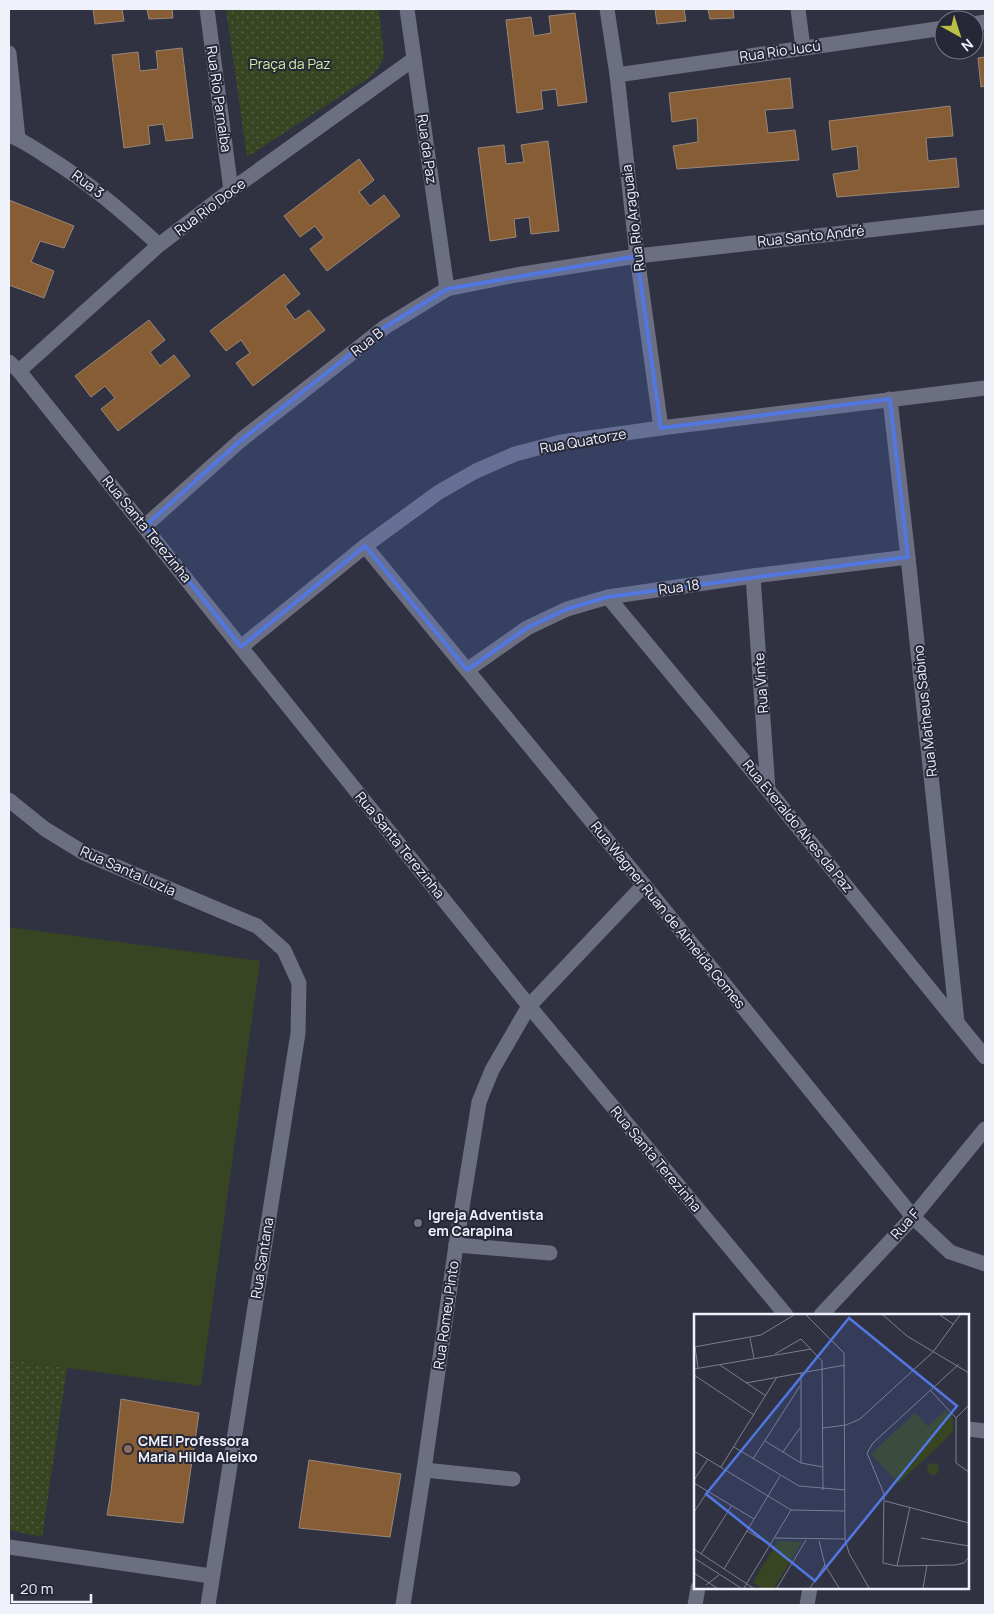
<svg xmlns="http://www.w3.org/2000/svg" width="994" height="1614" font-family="Manrope,sans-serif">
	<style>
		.grass { fill: #374522 }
		.park { fill: url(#park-dots) }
		.building { fill: #875d36; stroke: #988779 }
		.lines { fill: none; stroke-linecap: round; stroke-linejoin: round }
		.minor { stroke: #6c6e81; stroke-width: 15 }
		.marked { fill: #5277e1; fill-opacity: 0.2; stroke: #5277e1; stroke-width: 4; stroke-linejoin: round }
		.worship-dot { fill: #6b7280; stroke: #262838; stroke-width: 2 }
		.education-dot { fill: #8d6e63; stroke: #262838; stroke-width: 2 }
		.labels { text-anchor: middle; stroke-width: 4; stroke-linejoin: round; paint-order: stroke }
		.street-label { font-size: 14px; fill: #eff1fb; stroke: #262838 }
		.park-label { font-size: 14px; fill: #cef0a1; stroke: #262838 }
		.poi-label { font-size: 14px; font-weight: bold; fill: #eff1fb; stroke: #262838; text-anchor: start }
		.inset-road { fill: none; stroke: #7c7e8c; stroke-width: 1 }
		.view { fill: #5277e1; fill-opacity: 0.15; stroke: #5277e1; stroke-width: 2.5 }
		.inset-edge { fill: none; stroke: #eff1fb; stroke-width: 2.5 }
	</style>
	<defs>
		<pattern id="park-dots" width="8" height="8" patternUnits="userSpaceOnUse" patternTransform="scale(1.25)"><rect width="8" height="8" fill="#374522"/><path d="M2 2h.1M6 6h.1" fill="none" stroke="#546043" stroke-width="1.8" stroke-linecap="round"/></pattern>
	</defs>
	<rect width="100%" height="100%" fill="#303242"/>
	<path class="grass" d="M9,927L260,961L201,1386L9,1360Z"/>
	<g class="park">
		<path d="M226,9H379L384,56L380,66L370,77L247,157Z"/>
		<path d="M9,1360L67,1368L42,1537L9,1530Z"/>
	</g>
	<g class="building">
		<path d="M93,9H122L124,21L95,24Z"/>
		<path d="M147,9H172L173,18L149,19Z"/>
		<path d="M655,9H684L686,21L657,24Z"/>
		<path d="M708,9H733L734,18L710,19Z"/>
		<path d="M575,13L587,102L558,106L556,89L541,91L543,109L517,113L506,20L531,17L534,36L551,33L549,16Z"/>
		<path d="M182,48L193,138L166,141L163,124L148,126L150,144L124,148L112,55L138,52L140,71L158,69L156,51Z"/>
		<path d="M985,57V86L981,87L978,58Z"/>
		<path d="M790,78L793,108L765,110L768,133L795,130L799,160L677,169L673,146L698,142L697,118L672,122L669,93Z"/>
		<path d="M950,106L953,136L926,138L928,161L956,158L959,187L837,197L833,174L859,170L857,146L832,150L829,121Z"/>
		<path d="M548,141L559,231L531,234L529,217L514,219L516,237L490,241L478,148L504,145L506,164L524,162L521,145Z"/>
		<path d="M359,159L374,180L359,192L370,206L384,195L400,216L327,271L310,249L324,238L315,226L300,237L284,216Z"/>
		<path d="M9,200L74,226L64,248L40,241L31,262L54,271L44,298L9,285Z"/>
		<path d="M284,274L300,294L285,306L295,320L309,310L325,330L253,386L236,363L250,353L241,340L226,351L210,331Z"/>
		<path d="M149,320L165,340L150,352L160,366L174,355L190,376L118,431L101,409L115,398L105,386L91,397L75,376Z"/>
		<path d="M121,1399L199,1413L183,1523L107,1515L111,1492Z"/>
		<path d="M309,1460L401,1474L390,1537L299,1528Z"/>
	</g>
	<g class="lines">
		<g class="minor">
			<path d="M207,9L231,190"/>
			<path d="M407,9L447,289"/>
			<path d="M607,9L617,75L637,256L661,428"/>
			<path d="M798,9L803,48"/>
			<path d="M974,24L985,22"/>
			<path d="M9,53L18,138"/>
			<path d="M617,75L944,28"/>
			<path d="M9,135C22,140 34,148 46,156C87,181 123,212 159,245"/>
			<path d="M9,362L19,371L529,1006L786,1315"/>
			<path d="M19,371L159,245L231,190L414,59"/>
			<path d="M890,399L908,557L957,1022"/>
			<path d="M145,526L241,440L385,327L447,289L516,275L637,256L985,217"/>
			<path d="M365,546L644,885L913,1217L950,1252L985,1264"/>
			<path d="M753,576L768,790"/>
			<path d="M608,597L768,790L985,1057"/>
			<path d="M241,647L365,546L439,492L476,471L515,454L561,442L661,428L985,388"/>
			<path d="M467,670L527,628L567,609L608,597L753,576L908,557"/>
			<path d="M9,800L45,829L84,853L257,926L284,950L299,983L298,1033L208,1605"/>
			<path d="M456,1245L550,1253"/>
			<path d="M821,1315L913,1217L985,1129"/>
			<path d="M968,1429L985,1431"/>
			<path d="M424,1470L513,1479"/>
			<path d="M9,1547L211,1576"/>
			<path d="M403,1605L424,1470L456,1245L479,1102L492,1070L529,1006L644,885"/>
			<path d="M695,1605L698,1588"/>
			<path d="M807,1605L810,1588"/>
		</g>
	</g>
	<path class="marked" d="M637,256L661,428L890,399L908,557L608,597L567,609L527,628L467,670L365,546L241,647L145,526L241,440L385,327L447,289Z"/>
	<circle class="worship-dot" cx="418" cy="1223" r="5"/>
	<circle class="education-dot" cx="128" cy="1449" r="5"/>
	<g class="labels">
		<g class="street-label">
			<text transform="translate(780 51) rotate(-8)" y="5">Rua Rio Jucú</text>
			<text transform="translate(219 99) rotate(82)" y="5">Rua Rio Parnaíba</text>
			<text transform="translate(427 149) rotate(82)" y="5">Rua da Paz</text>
			<text transform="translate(88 184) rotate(37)" y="5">Rua 3</text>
			<text transform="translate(210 207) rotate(-37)" y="5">Rua Rio Doce</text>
			<text transform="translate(633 218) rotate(-97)" y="5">Rua Rio Araguaia</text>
			<text transform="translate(811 236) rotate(-6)" y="5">Rua Santo André</text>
			<text transform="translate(367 342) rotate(-38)" y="5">Rua B</text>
			<text transform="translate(583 441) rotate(-10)" y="5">Rua Quatorze</text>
			<text transform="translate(147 529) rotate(51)" y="5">Rua Santa Terezinha</text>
			<text transform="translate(679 587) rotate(-8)" y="5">Rua 18</text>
			<text transform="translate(761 683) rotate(-94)" y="5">Rua Vinte</text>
			<text transform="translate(925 711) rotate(-96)" y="5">Rua Matheus Sabino</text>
			<text transform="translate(798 826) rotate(51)" y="5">Rua Everaldo Alves da Paz</text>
			<text transform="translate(400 845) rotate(51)" y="5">Rua Santa Terezinha</text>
			<text transform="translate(128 871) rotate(24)" y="5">Rua Santa Luzia</text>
			<text transform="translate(668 915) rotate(51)" y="5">Rua Wagner Ruan de Almeida Gomes</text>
			<text transform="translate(656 1159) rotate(50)" y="5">Rua Santa Terezinha</text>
			<text transform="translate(905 1224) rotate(-48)" y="5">Rua F</text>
			<text transform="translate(262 1258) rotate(-81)" y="5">Rua Santana</text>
			<text transform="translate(446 1315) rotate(-82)" y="5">Rua Romeu Pinto</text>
		</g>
		<g class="park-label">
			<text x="290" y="69">Praça da Paz</text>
		</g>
		<g class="poi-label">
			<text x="428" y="1220">Igreja Adventista<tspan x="428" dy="16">em Carapina</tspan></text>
			<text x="138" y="1446">CMEI Professora<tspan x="138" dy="16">Maria Hilda Aleixo</tspan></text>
		</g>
	</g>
	<g transform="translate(694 1314)">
		<rect width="275" height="275" fill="#303242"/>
		<path d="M221,99L249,128L205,169L177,140ZM233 155a6 6 0 1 1 12 0a6 6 0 1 1-12 0Z" fill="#374522"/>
		<path d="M252,96L259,105V117L249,128L234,112ZM84,227L108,228L80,274H68L59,268Z" fill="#374522"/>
		<path class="inset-road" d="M112,1L150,39L151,225L155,239L175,274M189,1L213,22L275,59M246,1L259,10M56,24L60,44M0,33L67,21L100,1M1,33L4,54M81,40L107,25L128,47L129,176M265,50L179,129L173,139L190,180L189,249L203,252L261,251L270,249L275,243M26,51L72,82M0,55L117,35M107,59V149M0,61L60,101M52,69L151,51M237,77L262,104V149L275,158M262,104L275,91M129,114L152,111L166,105L239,38L266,1M71,127L107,149L129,153M40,133L105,172L151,176M0,137L97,196L151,197M89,138L106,114M59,145L106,72M27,153L83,63M0,166L14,145M0,169L60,205M191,187L275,209M0,198L14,177M53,217L77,231M81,224L151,225M227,224L275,232M125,227L131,251L145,274M0,235L59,274M7,240L38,191M0,244L47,274M203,252L216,193M30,255L86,162M0,259L23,274M12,271L25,261M50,274L97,196M83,274L112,226M116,274L131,251M229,274L233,251"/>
		<path class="view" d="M155,4L263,92L121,267L12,180Z"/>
		<rect width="275" height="275" class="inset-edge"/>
	</g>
	<rect width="994" height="1614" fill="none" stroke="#eff1fb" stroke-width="20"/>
	<g transform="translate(959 35) rotate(141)"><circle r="24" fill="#262838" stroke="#767886"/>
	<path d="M0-4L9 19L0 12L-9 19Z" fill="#bac045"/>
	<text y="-8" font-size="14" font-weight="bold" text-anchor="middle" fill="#eff1fb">N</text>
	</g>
	<path d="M12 1594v8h79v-8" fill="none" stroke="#eff1fb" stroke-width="2.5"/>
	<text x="20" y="1594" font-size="15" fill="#eff1fb" stroke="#262838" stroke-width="4" paint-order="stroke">20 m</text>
</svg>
